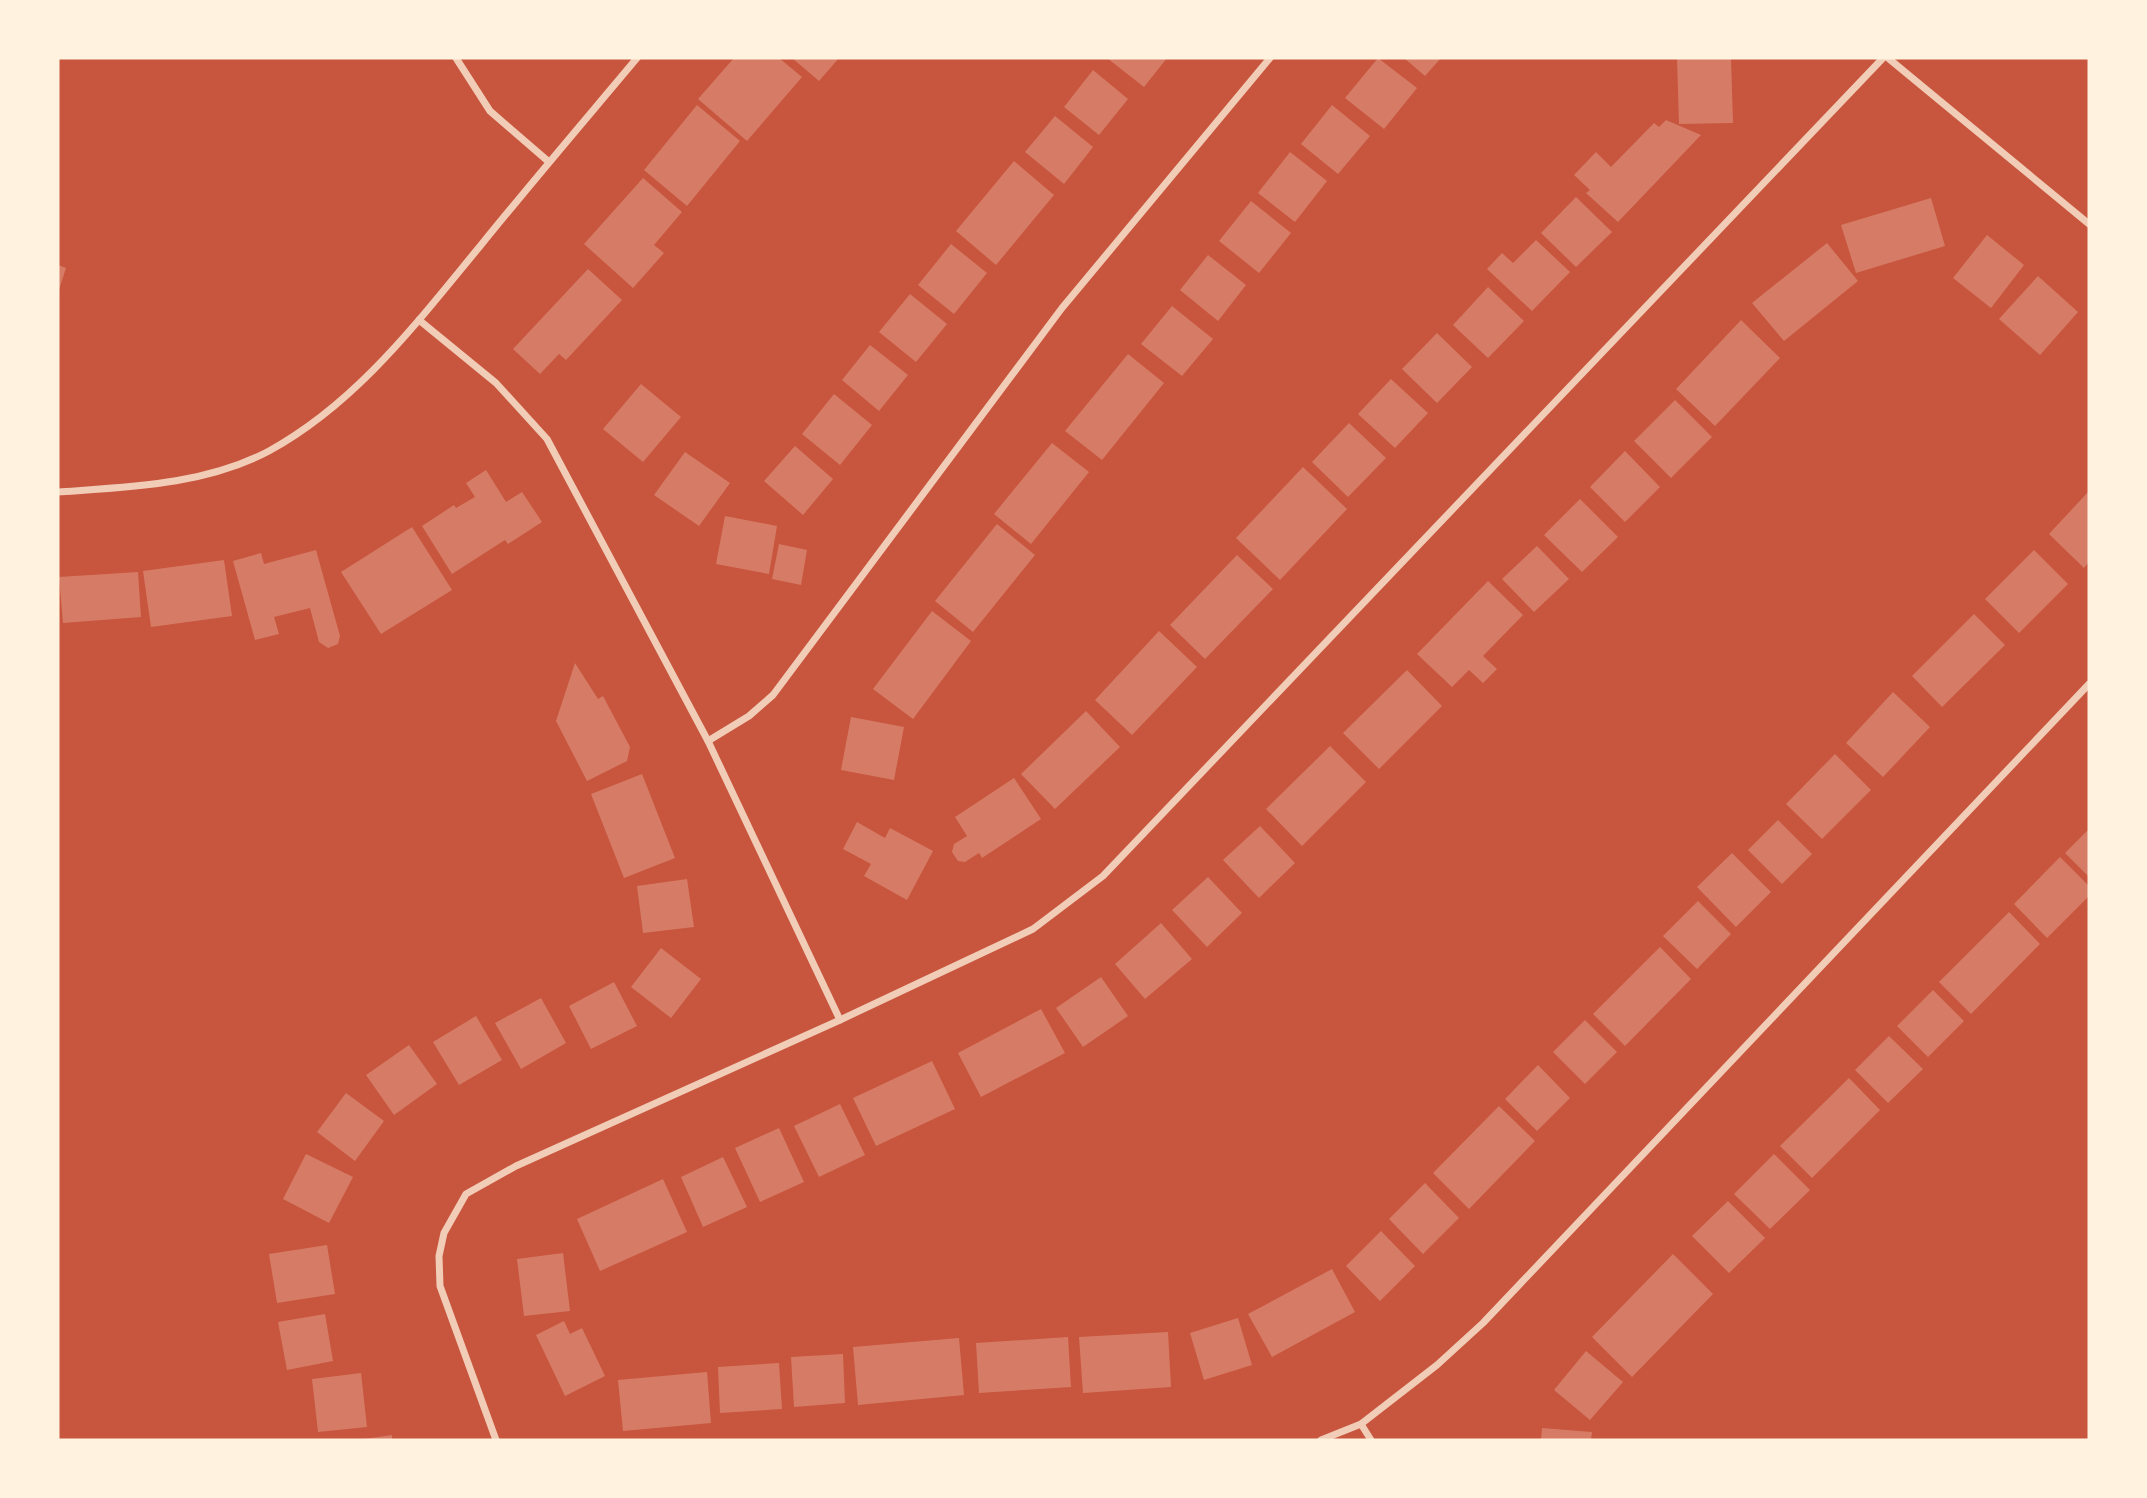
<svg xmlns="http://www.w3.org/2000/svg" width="2147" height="1498" font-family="'Roboto Condensed',sans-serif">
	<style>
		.building { fill: #d67c66 }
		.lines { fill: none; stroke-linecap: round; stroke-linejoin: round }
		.minor { stroke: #f1ccb7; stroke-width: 7 }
	</style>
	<rect width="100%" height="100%" fill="#c8553d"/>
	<g class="building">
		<path d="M734,58H779L802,77L747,141L698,99Z"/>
		<path d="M792,58H839L819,81Z"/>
		<path d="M1107,58H1167L1144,87Z"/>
		<path d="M1378,58L1417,88L1384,129L1345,98Z"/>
		<path d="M1404,58H1441L1425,76Z"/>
		<path d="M1677,58H1731L1733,123L1679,124Z"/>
		<path d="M1093,70L1128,99L1099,135L1064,107Z"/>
		<path d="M697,105L740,141L687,206L644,170Z"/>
		<path d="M1332,105L1370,136L1338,174L1301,144Z"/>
		<path d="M1055,116L1093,147L1064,184L1025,152Z"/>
		<path d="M1666,120L1701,135L1618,222L1586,193L1590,190L1574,175L1596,152L1611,167L1654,123L1659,127Z"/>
		<path d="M1290,152L1327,181L1295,222L1258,193Z"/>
		<path d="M1014,161L1054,195L996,265L956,231Z"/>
		<path d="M643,178L682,212L654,245L664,253L633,288L584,244Z"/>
		<path d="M1576,197L1612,232L1576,267L1541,233Z"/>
		<path d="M1931,198L1945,246L1856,273L1841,225Z"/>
		<path d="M1251,201L1291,233L1259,273L1219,241Z"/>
		<path d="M1987,235L2024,265L1991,308L1953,278Z"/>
		<path d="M1536,240L1570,272L1532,311L1487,269L1502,253L1513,263Z"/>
		<path d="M1827,243L1858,281L1784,341L1752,303Z"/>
		<path d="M951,244L987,273L954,314L918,285Z"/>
		<path d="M1208,255L1246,285L1218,321L1180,290Z"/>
		<path d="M58,265L66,268L58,293Z"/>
		<path d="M588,269L622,300L566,360L559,354L540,374L513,349Z"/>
		<path d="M2038,276L2078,312L2040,355L1999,319Z"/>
		<path d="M1488,287L1524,321L1488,358L1453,325Z"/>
		<path d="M910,294L947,324L916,362L879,332Z"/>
		<path d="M1172,306L1213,339L1182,376L1141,344Z"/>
		<path d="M1741,320L1780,358L1715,426L1676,389Z"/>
		<path d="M1437,333L1472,367L1437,403L1402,369Z"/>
		<path d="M870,345L908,375L879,411L842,380Z"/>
		<path d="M1128,354L1164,383L1102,460L1065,431Z"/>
		<path d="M1391,379L1428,413L1395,448L1358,414Z"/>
		<path d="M641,384L681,417L643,462L603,429Z"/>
		<path d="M834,394L872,425L840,465L802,434Z"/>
		<path d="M1675,400L1712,437L1671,478L1634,441Z"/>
		<path d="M1349,423L1386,458L1348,497L1312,462Z"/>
		<path d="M1052,443L1089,472L1031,544L994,514Z"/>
		<path d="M795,446L833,479L803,515L764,481Z"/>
		<path d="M1625,451L1660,487L1625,522L1590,487Z"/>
		<path d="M685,452L730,483L699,526L654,495Z"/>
		<path d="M1303,467L1347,509L1280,580L1236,538Z"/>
		<path d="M486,470L506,502L522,492L542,522L508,544L505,540L452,574L422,526L454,505L456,508L475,497L466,483Z"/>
		<path d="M2089,491V562L2084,568L2049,534Z"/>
		<path d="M1580,499L1618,537L1582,572L1544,535Z"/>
		<path d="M725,516L777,526L769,574L716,564Z"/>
		<path d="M997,524L1035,555L973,632L935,601Z"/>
		<path d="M412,527L452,590L381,634L341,572Z"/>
		<path d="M779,544L807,550L801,585L772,579Z"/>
		<path d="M1537,546L1569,579L1534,612L1502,579Z"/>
		<path d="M316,550L340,636L338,644L328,648L319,642L310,608L274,617L279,634L255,640L233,561L261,553L264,564Z"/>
		<path d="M2034,550L2068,584L2019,633L1985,599Z"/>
		<path d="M1237,555L1273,589L1205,659L1170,625Z"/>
		<path d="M224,560L232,616L151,627L143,571Z"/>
		<path d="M138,572L141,617L63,623L59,577Z"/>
		<path d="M1488,581L1523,615L1483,656L1497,669L1483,683L1469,670L1452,687L1417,654Z"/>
		<path d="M932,611L971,641L913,719L873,689Z"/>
		<path d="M1974,614L2005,645L1942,707L1912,676Z"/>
		<path d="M1159,631L1197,667L1132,735L1095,700Z"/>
		<path d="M575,663L598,699L603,696L630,747L627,761L587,781L556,721Z"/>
		<path d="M1407,670L1442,706L1379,769L1343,733Z"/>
		<path d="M1893,692L1930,727L1883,777L1846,743Z"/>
		<path d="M1086,711L1120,747L1055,809L1021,774Z"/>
		<path d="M851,717L904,727L894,780L841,770Z"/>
		<path d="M1330,746L1366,782L1302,846L1266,809Z"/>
		<path d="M1835,754L1871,790L1822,839L1786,804Z"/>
		<path d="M642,774L675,858L624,878L591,794Z"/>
		<path d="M1014,778L1041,819L982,858L979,853L965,862L958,861L952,852L954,844L967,836L955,817Z"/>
		<path d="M1778,820L1812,854L1782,884L1748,850Z"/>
		<path d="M857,822L885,838L890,828L933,851L907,900L864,876L871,864L843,849Z"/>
		<path d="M1260,826L1295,863L1259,898L1223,860Z"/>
		<path d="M2089,829V877L2065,853Z"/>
		<path d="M1732,853L1771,892L1736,927L1697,887Z"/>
		<path d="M2060,857L2089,886V896L2047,938L2014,904Z"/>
		<path d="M1208,877L1242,913L1207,947L1172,910Z"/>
		<path d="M687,879L694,927L643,933L637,886Z"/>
		<path d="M1698,901L1731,934L1697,969L1663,936Z"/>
		<path d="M2009,912L2040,944L1971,1014L1939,982Z"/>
		<path d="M1161,923L1192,959L1145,999L1115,964Z"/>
		<path d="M1660,947L1691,979L1625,1046L1593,1014Z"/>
		<path d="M661,948L701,979L671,1018L631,987Z"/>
		<path d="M1101,977L1128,1016L1083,1047L1056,1008Z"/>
		<path d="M614,982L637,1026L591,1049L569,1006Z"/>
		<path d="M1933,990L1964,1021L1928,1057L1897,1026Z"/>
		<path d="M541,998L566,1043L521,1069L495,1023Z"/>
		<path d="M1041,1009L1065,1053L981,1097L958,1053Z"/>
		<path d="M476,1016L502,1060L459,1085L433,1042Z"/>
		<path d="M1585,1020L1617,1052L1585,1084L1553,1052Z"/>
		<path d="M1889,1036L1923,1069L1888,1103L1855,1070Z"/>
		<path d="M409,1045L437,1084L394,1115L366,1075Z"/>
		<path d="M932,1061L955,1109L876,1146L853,1098Z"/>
		<path d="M1538,1065L1570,1098L1537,1131L1505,1099Z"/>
		<path d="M1849,1078L1880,1110L1812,1178L1780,1146Z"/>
		<path d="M346,1093L384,1121L355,1161L317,1132Z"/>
		<path d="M840,1104L865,1155L819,1177L794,1126Z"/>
		<path d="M1499,1106L1535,1141L1469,1209L1433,1173Z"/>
		<path d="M779,1128L804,1182L760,1202L735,1148Z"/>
		<path d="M306,1154L353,1177L329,1223L283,1199Z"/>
		<path d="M1774,1154L1810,1190L1770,1229L1734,1194Z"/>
		<path d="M723,1157L747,1207L703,1227L681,1177Z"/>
		<path d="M663,1179L687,1232L600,1271L577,1219Z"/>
		<path d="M1425,1183L1459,1218L1423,1254L1389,1219Z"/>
		<path d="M1728,1201L1765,1238L1729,1273L1692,1236Z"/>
		<path d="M1381,1231L1415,1266L1380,1301L1346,1266Z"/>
		<path d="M327,1245L335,1294L277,1303L269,1254Z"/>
		<path d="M563,1253L570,1311L524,1316L517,1259Z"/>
		<path d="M1673,1254L1713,1294L1632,1377L1592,1337Z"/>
		<path d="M1332,1269L1355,1312L1272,1357L1248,1314Z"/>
		<path d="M325,1314L333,1361L287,1370L278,1322Z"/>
		<path d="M1238,1318L1252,1365L1204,1380L1190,1333Z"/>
		<path d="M564,1321L570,1334L582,1328L605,1376L565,1396L536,1335Z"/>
		<path d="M1168,1332L1171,1387L1083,1393L1079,1337Z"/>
		<path d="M1068,1337L1071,1387L979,1393L976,1343Z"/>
		<path d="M959,1338L964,1395L858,1405L853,1347Z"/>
		<path d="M1586,1351L1623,1382L1590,1420L1554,1390Z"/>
		<path d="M843,1354L845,1403L794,1407L791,1357Z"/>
		<path d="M779,1363L782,1409L720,1413L718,1367Z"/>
		<path d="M707,1372L711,1423L623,1431L618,1380Z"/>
		<path d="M361,1373L367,1427L318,1432L312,1379Z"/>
		<path d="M1542,1428L1592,1432L1591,1440H1541Z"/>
		<path d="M392,1435V1440H364V1439Z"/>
	</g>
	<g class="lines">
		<g class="minor">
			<path d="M456,58L490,111L549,162"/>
			<path d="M1888,58L2089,224"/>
			<path d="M419,320L496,383L547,439L708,741L840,1020"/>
			<path d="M58,492C129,487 205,485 269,451C358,402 418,321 481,245C532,182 585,120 637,58"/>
			<path d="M708,741L749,716L773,695L1062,308L1270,58"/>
			<path d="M1361,1424L1371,1440"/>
			<path d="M496,1440L440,1286L439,1256L444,1233L466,1194L516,1166L840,1020L1033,929L1103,876L1883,58"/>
			<path d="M1321,1440L1361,1424L1437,1365L1483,1323L2089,684"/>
		</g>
	</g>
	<rect width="2147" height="1498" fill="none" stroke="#fff3e0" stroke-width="119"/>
</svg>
